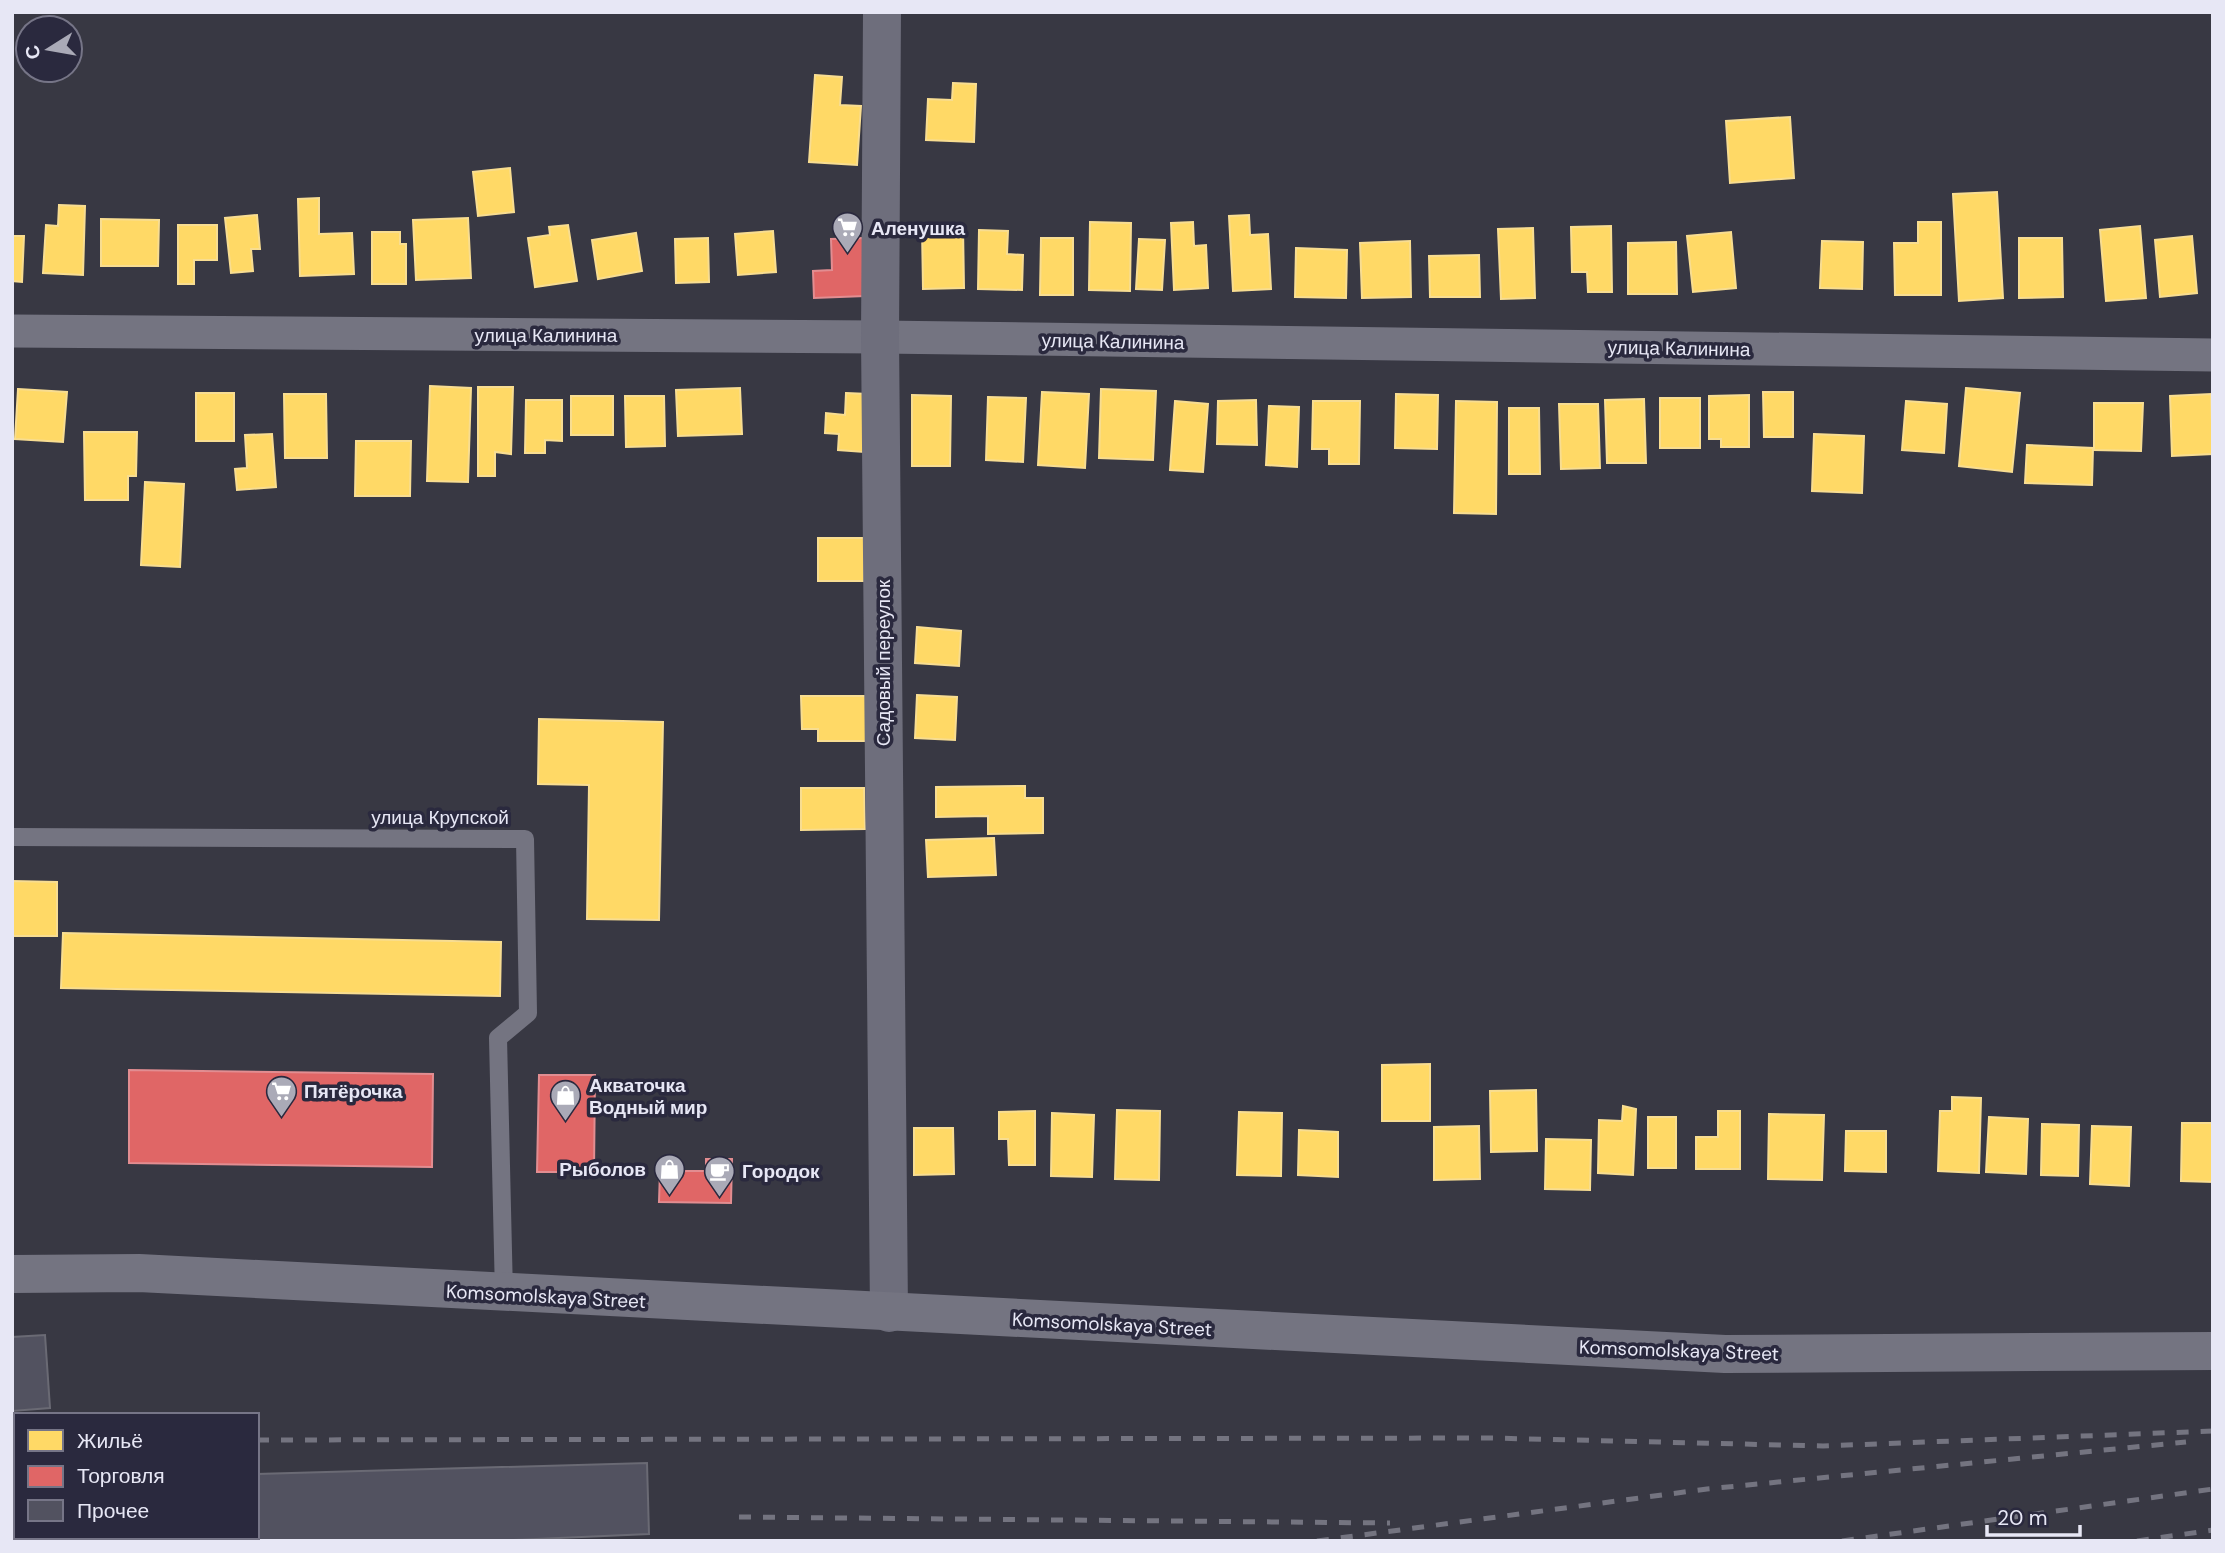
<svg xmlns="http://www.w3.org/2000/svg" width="2225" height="1553" font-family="'DM Sans',sans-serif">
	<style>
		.homes { fill: #ffd966; stroke: #f8dd91; stroke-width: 2 }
		.shops { fill: #e06666; stroke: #e28d91; stroke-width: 2 }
		.building { fill: #525260; stroke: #6a6a74; stroke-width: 2 }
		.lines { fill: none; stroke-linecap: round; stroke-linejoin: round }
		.lane { stroke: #747481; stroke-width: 18 }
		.street { stroke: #747481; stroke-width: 33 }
		.secondary { stroke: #6e6e7c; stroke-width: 38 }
		.primary { stroke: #747481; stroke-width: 38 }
		.rail { stroke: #747480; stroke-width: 5; stroke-dasharray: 12 12; stroke-linecap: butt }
		.labels { text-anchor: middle; stroke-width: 7; stroke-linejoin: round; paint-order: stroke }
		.poi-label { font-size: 19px; font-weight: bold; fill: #e7e7f5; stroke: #2a293e; text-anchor: start }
		.street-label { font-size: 19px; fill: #e7e7f5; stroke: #2a293e }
	</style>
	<rect width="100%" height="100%" fill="#383843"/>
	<g class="homes">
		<path d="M815,75L842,77L840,105L861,106L857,165L809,162Z"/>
		<path d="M953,83L976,84L974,142L926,140L928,99L952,100Z"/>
		<path d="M1790,117L1794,178L1730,183L1726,121Z"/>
		<path d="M510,168L514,212L478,216L473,172Z"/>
		<path d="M1997,192L2003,298L1959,301L1953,194Z"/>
		<path d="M319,198V234L352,233L354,274L300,276L298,199Z"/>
		<path d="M59,205L85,206L83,275L43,273L46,225L58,226Z"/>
		<path d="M257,215L260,249H251L253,271L231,273L225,218Z"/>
		<path d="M1249,215L1250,235L1268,234L1271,289L1233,291L1229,216Z"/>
		<path d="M468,218L471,278L416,280L413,220Z"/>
		<path d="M101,219L159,220L158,266H101Z"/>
		<path d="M1090,222L1131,223L1130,291L1089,290Z"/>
		<path d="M1193,222L1194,246L1206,245L1208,288L1174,290L1171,223Z"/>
		<path d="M1918,222H1941V295H1895L1894,243H1918Z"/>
		<path d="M178,225H217V260H194V284H178Z"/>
		<path d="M568,225L577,281L535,287L528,238L550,235L549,227Z"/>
		<path d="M1611,226L1612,292H1588L1587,272H1572L1571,227Z"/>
		<path d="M2140,226L2146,298L2106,301L2100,230Z"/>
		<path d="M963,227L964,288L923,289L922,228Z"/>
		<path d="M1533,228L1535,298L1501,299L1498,229Z"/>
		<path d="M979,230L1008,231L1007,254L1023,255L1022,290L978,289Z"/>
		<path d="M773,231L776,272L738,275L735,234Z"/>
		<path d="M372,232H400V244H406V284H372Z"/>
		<path d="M1731,232L1736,288L1693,292L1687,236Z"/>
		<path d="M636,233L642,271L598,279L592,240Z"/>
		<path d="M12,236H24L22,282L12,281Z"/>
		<path d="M2192,236L2197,293L2160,297L2155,240Z"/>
		<path d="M708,238L709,282L676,283L675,239Z"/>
		<path d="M1041,238H1073V295H1040Z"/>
		<path d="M2019,238H2062L2063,297L2019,298Z"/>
		<path d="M1139,239L1165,240L1162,290L1136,289Z"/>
		<path d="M1410,241L1411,297L1362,298L1360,243Z"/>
		<path d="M1822,241L1863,242L1862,289L1820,288Z"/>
		<path d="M1676,242L1677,294H1628V243Z"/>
		<path d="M1296,248L1347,250L1346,298L1295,297Z"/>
		<path d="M1479,255L1480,297H1430L1429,256Z"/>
		<path d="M430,386L471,388L468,482L427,481Z"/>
		<path d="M478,387H513L511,454L495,452V476H478Z"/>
		<path d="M740,388L742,434L678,436L676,390Z"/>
		<path d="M1966,388L2020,393L2012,472L1959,466Z"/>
		<path d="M18,389L67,392L63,442L15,439Z"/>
		<path d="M1101,389L1156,391L1153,460L1099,458Z"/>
		<path d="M1042,392L1089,394L1085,468L1038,465Z"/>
		<path d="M1763,392H1793V437H1764Z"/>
		<rect x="196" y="393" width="38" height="48"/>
		<path d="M846,393L868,394L864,452L838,450L839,434L825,433L826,413L845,415Z"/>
		<path d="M284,394H326L327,458H285Z"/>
		<path d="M1396,394L1438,395L1437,449L1395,448Z"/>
		<path d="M2211,394L2213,454L2172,456L2170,396Z"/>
		<path d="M912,395L951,396L950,466H912Z"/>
		<path d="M1749,395V447H1721V439H1709V396Z"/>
		<rect x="571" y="396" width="42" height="39"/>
		<path d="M625,396H664L665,446L626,447Z"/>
		<path d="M988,397L1026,398L1023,462L986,460Z"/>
		<rect x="1660" y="398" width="40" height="50"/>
		<path d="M1644,399L1646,463H1607L1605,400Z"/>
		<path d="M526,400H562V441L545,440V453H525Z"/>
		<path d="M1256,400L1257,445L1217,444L1218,401Z"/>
		<path d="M1175,401L1208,404L1203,472L1170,470Z"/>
		<path d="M1313,401H1360L1359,464H1329V449H1312Z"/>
		<path d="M1456,401L1497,402L1496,514L1454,513Z"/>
		<path d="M1906,401L1947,404L1944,453L1902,450Z"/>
		<path d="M2094,403H2143L2141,451L2094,450Z"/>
		<path d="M1559,404H1598L1600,468L1561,469Z"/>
		<path d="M1269,406L1299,407L1297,467L1266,465Z"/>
		<path d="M1509,408H1539L1540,474H1509Z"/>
		<path d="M84,432H137L136,476H128V500H85Z"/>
		<path d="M272,434L276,487L237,490L235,469L247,468L245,435Z"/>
		<path d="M1814,434L1864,436L1862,493L1812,491Z"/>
		<path d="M356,441H411L410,496H355Z"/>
		<path d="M2027,445L2093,448L2092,485L2025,483Z"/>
		<path d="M145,482L184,484L180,567L141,565Z"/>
		<rect x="818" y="538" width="46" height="43"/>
		<path d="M917,627L961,631L959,666L915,663Z"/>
		<path d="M917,695L957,697L955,740L915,738Z"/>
		<path d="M801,696H868V741H818V729H802Z"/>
		<path d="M539,719L663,722L659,920L587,919L589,785L538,784Z"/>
		<path d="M1025,786V798H1043V833L988,834V816L936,817V787Z"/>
		<path d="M801,788H864L865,829L801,830Z"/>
		<path d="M994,838L996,875L928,877L926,840Z"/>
		<path d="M12,881L57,882V936H12Z"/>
		<path d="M63,933L501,942L500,996L61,988Z"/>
		<path d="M1430,1064V1121H1382V1065Z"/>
		<path d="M1536,1090L1537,1151L1491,1152L1490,1091Z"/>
		<path d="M1952,1097L1981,1098L1979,1173L1938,1171L1940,1111H1952Z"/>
		<path d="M1623,1106L1636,1109L1633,1175L1598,1173L1599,1120L1622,1121Z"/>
		<path d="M1117,1110L1160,1111L1159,1180L1115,1179Z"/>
		<path d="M1035,1111V1165H1009L1008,1139H999V1112Z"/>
		<path d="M1718,1111H1740V1169H1696V1137H1718Z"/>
		<path d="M1239,1112L1282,1113L1281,1176L1237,1175Z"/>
		<path d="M1052,1113L1094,1115L1092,1177L1051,1176Z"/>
		<path d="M1769,1114L1824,1115L1822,1180L1768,1179Z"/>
		<rect x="1648" y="1117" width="28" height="51"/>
		<path d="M1989,1117L2028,1119L2026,1174L1986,1172Z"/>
		<path d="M2182,1123H2213V1182L2181,1181Z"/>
		<path d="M2042,1124L2079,1125L2078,1176L2041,1175Z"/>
		<path d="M1479,1126L1480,1179L1434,1180V1127Z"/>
		<path d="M2092,1126L2131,1127L2129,1186L2090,1184Z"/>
		<path d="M914,1128H953L954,1174L914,1175Z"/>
		<path d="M1299,1130L1338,1132V1177L1298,1175Z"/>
		<path d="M1846,1131H1886V1172L1845,1171Z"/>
		<path d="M1546,1139L1591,1140L1590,1190L1545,1189Z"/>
	</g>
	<g class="shops">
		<path d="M863,238L865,296L814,298L813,271L832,270L831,239Z"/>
		<path d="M129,1070L433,1074L432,1167L129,1163Z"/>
		<path d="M539,1075H595L594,1172H537Z"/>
		<path d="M706,1159H732L731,1203L659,1202L660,1171H706Z"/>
	</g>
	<g class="building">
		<path d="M45,1335L50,1408L12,1411V1337Z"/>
		<path d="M647,1463L649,1534L494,1541H51V1537H257V1474Z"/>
	</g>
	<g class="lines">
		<path class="lane" d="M12,837L525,839L528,1013L498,1038L504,1294"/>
		<path class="street" d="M12,331L880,337L2213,355"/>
		<path class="secondary" d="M882,12L880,337L889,1313"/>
		<path class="primary" d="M12,1274L139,1273L1725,1354L2213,1351"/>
		<g class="rail">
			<path d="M257,1440L1491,1438L1823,1446L2213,1431"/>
			<path d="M739,1517L1390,1523"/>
			<path d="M1317,1541L1707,1489L2186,1442"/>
			<path d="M1842,1541L2213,1489"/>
			<path d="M2137,1541L2213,1530"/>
		</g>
	</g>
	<defs>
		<symbol id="supermarket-pin" viewBox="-11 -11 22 30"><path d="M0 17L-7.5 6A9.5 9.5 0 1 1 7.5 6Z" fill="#aaaab7" stroke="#2a293e"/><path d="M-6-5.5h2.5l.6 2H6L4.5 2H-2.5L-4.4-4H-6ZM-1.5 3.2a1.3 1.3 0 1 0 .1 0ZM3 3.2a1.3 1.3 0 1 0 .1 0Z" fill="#fff"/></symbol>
		<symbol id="shop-pin" viewBox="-11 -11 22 30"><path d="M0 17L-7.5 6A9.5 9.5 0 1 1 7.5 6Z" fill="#aaaab7" stroke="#2a293e"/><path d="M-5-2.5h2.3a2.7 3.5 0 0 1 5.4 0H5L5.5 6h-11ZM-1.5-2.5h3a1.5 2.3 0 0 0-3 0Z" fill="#fff"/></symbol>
		<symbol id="cafe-pin" viewBox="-11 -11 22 30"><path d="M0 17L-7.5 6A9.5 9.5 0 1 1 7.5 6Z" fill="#aaaab7" stroke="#2a293e"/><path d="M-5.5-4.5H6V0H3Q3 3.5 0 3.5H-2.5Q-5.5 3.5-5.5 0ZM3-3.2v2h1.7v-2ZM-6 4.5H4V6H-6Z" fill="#fff"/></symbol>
	</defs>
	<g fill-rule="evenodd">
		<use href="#supermarket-pin" x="830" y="210" width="35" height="47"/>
		<use href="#supermarket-pin" x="264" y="1074" width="35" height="47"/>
		<use href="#shop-pin" x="548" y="1078" width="35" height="47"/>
		<use href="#shop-pin" x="652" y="1152" width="35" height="47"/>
		<use href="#cafe-pin" x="702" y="1154" width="35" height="47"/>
	</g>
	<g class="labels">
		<g class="poi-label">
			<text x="871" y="235">Аленушка</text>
			<text x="589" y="1092">Акваточка<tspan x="589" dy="22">Водный мир</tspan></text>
			<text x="304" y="1098">Пятёрочка</text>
			<text x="646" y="1176" text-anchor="end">Рыболов</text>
			<text x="742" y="1178">Городок</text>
		</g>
		<g class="street-label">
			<text x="546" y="342">улица Калинина</text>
			<text transform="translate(1113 341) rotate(1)" y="7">улица Калинина</text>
			<text transform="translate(1679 348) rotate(1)" y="7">улица Калинина</text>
			<text transform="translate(883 663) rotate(-90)" y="7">Садовый переулок</text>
			<text x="440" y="824">улица Крупской</text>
			<text transform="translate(546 1296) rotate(3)" y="7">Komsomolskaya Street</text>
			<text transform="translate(1112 1324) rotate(3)" y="7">Komsomolskaya Street</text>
			<text transform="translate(1679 1350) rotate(2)" y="7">Komsomolskaya Street</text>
		</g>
	</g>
	<rect width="2225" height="1553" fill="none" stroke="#e7e7f5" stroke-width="28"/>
	<rect x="14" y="1413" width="245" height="126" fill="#2a293e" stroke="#767587" stroke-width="2"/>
	<rect x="28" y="1430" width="35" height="21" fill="#ffd966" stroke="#767587" stroke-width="2"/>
	<text x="77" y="1448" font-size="21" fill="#e7e7f5">Жильё</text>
	<rect x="28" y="1466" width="35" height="21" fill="#e06666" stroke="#767587" stroke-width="2"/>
	<text x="77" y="1483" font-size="21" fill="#e7e7f5">Торговля</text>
	<rect x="28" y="1500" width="35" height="21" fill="#525260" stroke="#767587" stroke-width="2"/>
	<text x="77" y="1518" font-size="21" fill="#e7e7f5">Прочее</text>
	<g transform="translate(49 49) rotate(259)"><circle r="33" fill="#2a293e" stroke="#767587" stroke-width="2"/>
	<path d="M0-5L12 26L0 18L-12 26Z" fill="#aaaab7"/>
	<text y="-10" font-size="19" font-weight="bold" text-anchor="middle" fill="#e7e7f5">С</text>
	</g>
	<path d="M1987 1525v10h93v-10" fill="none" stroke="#e7e7f5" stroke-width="3.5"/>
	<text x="1997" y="1525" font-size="21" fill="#e7e7f5" stroke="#2a293e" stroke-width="5" paint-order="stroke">20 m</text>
</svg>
